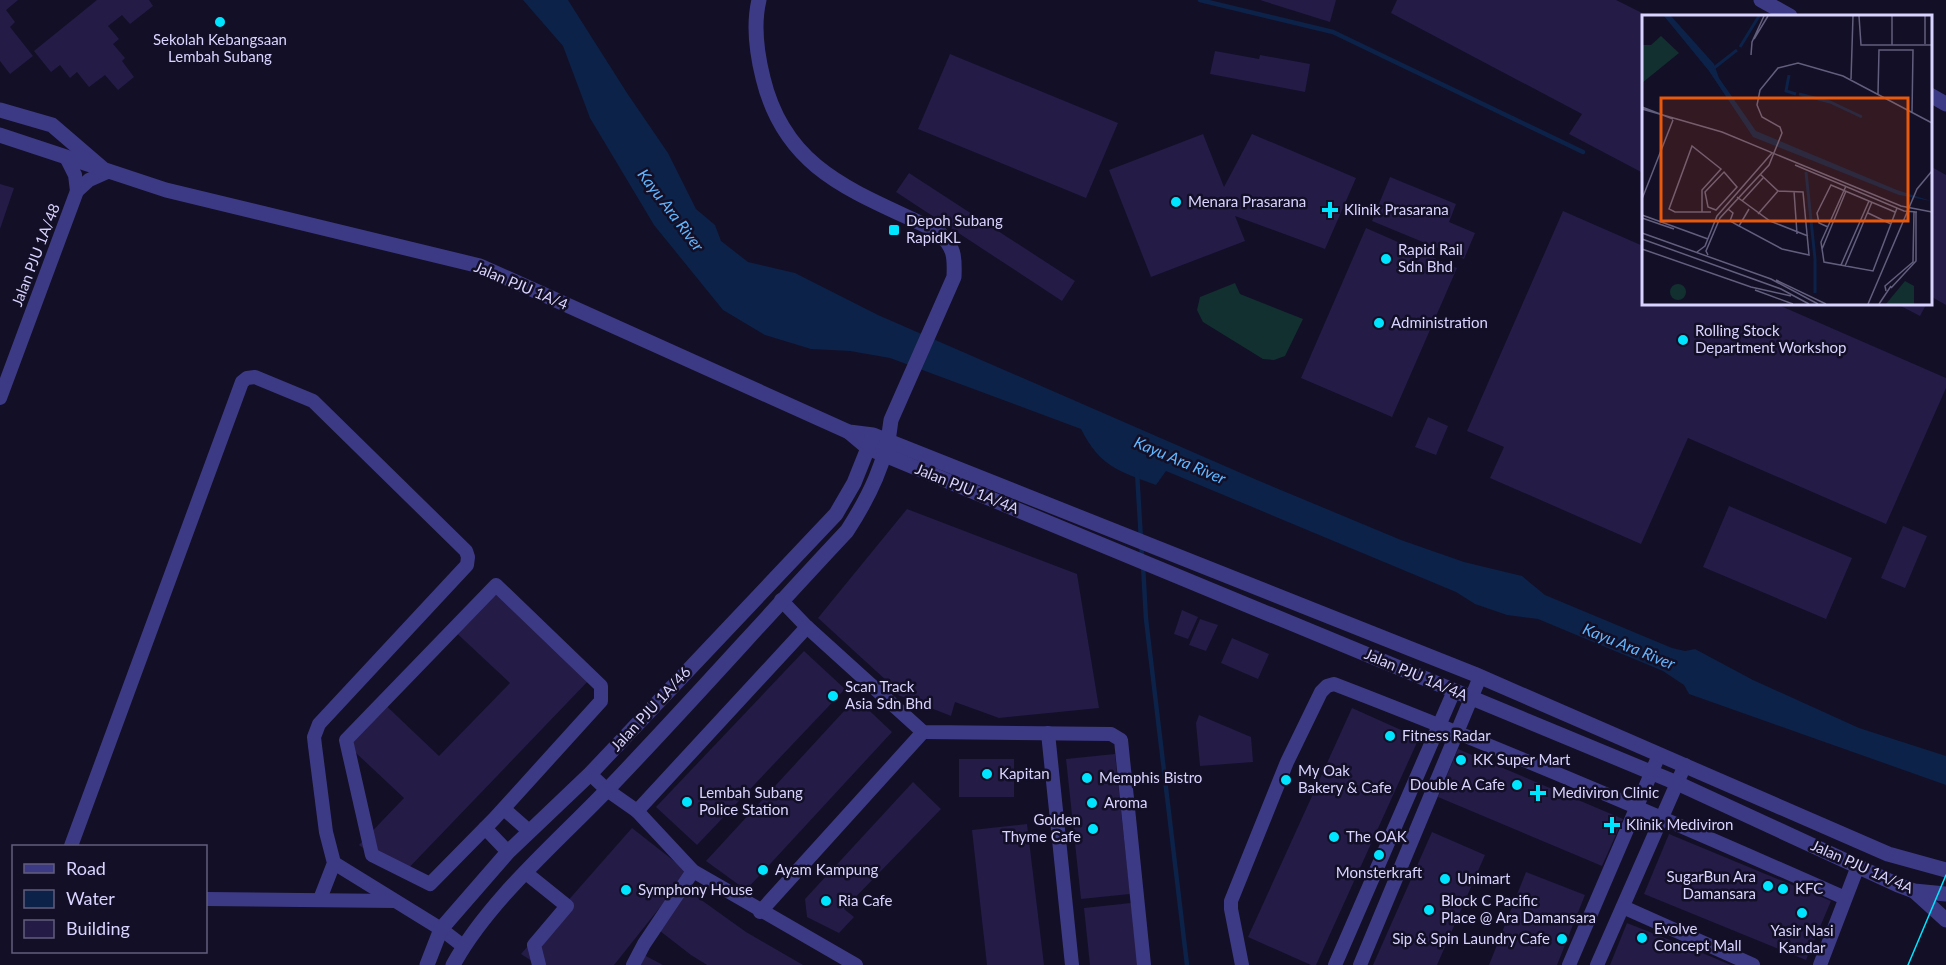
<svg xmlns="http://www.w3.org/2000/svg" width="1946" height="965" font-family="Lato,sans-serif">
	<style>
		.green { fill: #12302f }
		.water { fill: #0c2248 }
		.lines { fill: none; stroke-linecap: round; stroke-linejoin: round }
		.stream { stroke: #0c2248; stroke-width: 4.5 }
		.building { fill: #241b47 }
		.minor { stroke: #3d3a85; stroke-width: 14 }
		.tertiary { stroke: #3d3a85; stroke-width: 15 }
		.tram { stroke: #00e5ff; stroke-width: 1.5 }
		.poi-dot { fill: #00e5ff; stroke: #130f26; stroke-width: 2 }
		.labels { text-anchor: middle; stroke-width: 5; stroke-linejoin: round; paint-order: stroke }
		.poi-label { font-size: 15px; fill: #d9d4ff; stroke: #130f26; text-anchor: start }
		.street-label { font-size: 15px; fill: #d9d4ff; stroke: #130f26 }
		.water-label { font-size: 16px; font-style: italic; fill: #62b6ff; stroke: #130f26 }
		.inset-river { fill: none; stroke: #0c2248; stroke-width: 3 }
		.inset-road { fill: none; stroke: #625e7d; stroke-width: 1.5 }
		.view { fill: #e8590c; fill-opacity: 0.15; stroke: #e8590c; stroke-width: 3 }
		.inset-edge { fill: none; stroke: #d9d4ff; stroke-width: 3 }
	</style>
	<rect width="100%" height="100%" fill="#130f26"/>
	<path class="green" d="M1235,283L1240,294L1303,319L1285,356L1274,360L1263,359L1203,322L1197,310L1200,297Z"/>
	<path class="water" d="M523,0H568L627,93L668,153L696,209L715,225L721,241L748,262L795,273L878,315L1257,480L1401,540L1464,562L1522,576L1545,595L1672,648L1685,651L1695,649L1753,680L1859,728L1946,756V785L1689,694L1684,685L1663,671L1538,619L1507,615L1475,604L1456,592L1166,471L1156,485C1119,471 1100,467 1081,429L890,358L850,351L811,349L765,335L723,310L654,225L590,118L563,46Z"/>
	<g class="lines">
		<g class="stream">
			<path d="M1200,0L1333,32L1583,152"/>
			<path d="M1137,472L1142,557"/>
			<path d="M1143,565L1146,619L1187,965"/>
		</g>
	</g>
	<g class="building">
		<path d="M0,0H18L6,10L15,22L10,27L33,56L10,74L0,61Z"/>
		<path d="M97,0H149L153,6L130,24L122,15L108,26L119,39L113,44L125,58L122,61L134,77L118,90L105,75L89,87L77,72L70,78L60,65L51,72L34,51Z"/>
		<path d="M1260,0H1336L1330,22Z"/>
		<path d="M1397,0H1616L1648,16H1643V173L1569,134L1582,114L1391,13Z"/>
		<path d="M1215,51L1259,59L1260,55L1310,64L1305,92L1210,74Z"/>
		<path d="M950,54L1118,123L1086,198L918,129Z"/>
		<path d="M1203,134L1224,187L1252,134L1356,178L1325,249L1235,216L1245,241L1151,277L1109,170Z"/>
		<path d="M1930,166L1946,175V305L1930,296Z"/>
		<path d="M909,173L1075,281L1062,301L896,192Z"/>
		<path d="M1390,177L1456,204L1449,222L1475,233L1464,259L1372,221Z"/>
		<path d="M0,184L14,188L0,229Z"/>
		<path d="M1563,211L1643,246V303H1774L1946,378V388L1886,524L1688,438L1641,544L1490,478L1504,447L1467,431Z"/>
		<path d="M1366,228L1457,268L1392,417L1301,378Z"/>
		<path d="M1895,303H1927L1920,316Z"/>
		<path d="M1428,417L1448,426L1436,455L1415,447Z"/>
		<path d="M1729,506L1852,558L1826,619L1703,567Z"/>
		<path d="M907,509L1077,574L1099,708L999,718L955,702L951,716L898,695L899,692L818,618Z"/>
		<path d="M1903,526L1927,536L1905,588L1881,578Z"/>
		<path d="M489,584L590,679L401,876L359,845L404,798L340,738L378,698L439,756L510,683L449,626Z"/>
		<path d="M1182,610L1198,617L1188,639L1174,634Z"/>
		<path d="M1200,619L1218,625L1206,651L1189,645Z"/>
		<path d="M1232,638L1269,654L1258,679L1221,663Z"/>
		<path d="M804,651L845,689L697,845L656,807Z"/>
		<path d="M856,698L892,732L746,890L706,861Z"/>
		<path d="M1352,708L1419,738L1316,965H1311L1248,937Z"/>
		<path d="M1199,715L1251,737L1253,762L1200,766L1196,723Z"/>
		<path d="M1458,749L1623,819L1602,866L1438,797Z"/>
		<path d="M1115,754L1130,894L1081,899L1066,759Z"/>
		<rect x="959" y="759" width="55" height="38"/>
		<path d="M913,782L941,809L844,909L854,917L839,933L807,917L805,899Z"/>
		<path d="M1027,824L1044,965H987L972,830Z"/>
		<path d="M632,828L688,872L614,965H538L521,954Z"/>
		<path d="M1432,832L1485,855L1437,965H1373Z"/>
		<path d="M1669,834L1831,901L1806,960L1644,894Z"/>
		<path d="M1526,872L1585,895L1557,965H1489Z"/>
		<path d="M686,889L746,932L803,965H707L691,955L660,931Z"/>
		<path d="M1131,903L1138,965H1090L1084,908Z"/>
		<path d="M1627,923L1700,952L1731,965H1610Z"/>
		<path d="M644,955L663,965H639Z"/>
	</g>
	<g class="lines">
		<g class="minor">
			<path d="M67,159L75,175L77,191"/>
			<path d="M0,398L77,191L89,180L107,172"/>
			<path d="M496,585L601,686V701L494,819L430,884L372,855L346,740Z"/>
			<path d="M781,600L807,627L923,732L1111,734L1121,740L1144,965"/>
			<path d="M1048,733L1072,965"/>
			<path d="M590,774L607,790L637,811L693,871L856,965"/>
			<path d="M504,809L529,831"/>
			<path d="M637,811L807,627"/>
			<path d="M485,828L508,852"/>
			<path d="M71,846L242,382L247,378L255,377L313,401L466,551L468,557L467,565L319,724L314,737L315,746L326,832L334,863L320,899"/>
			<path d="M334,863L441,929L463,946"/>
			<path d="M526,873L567,906L534,945L539,965"/>
			<path d="M206,899L395,901"/>
			<path d="M1623,907L1753,965"/>
			<path d="M760,912L923,732"/>
			<path d="M633,965L644,944L693,871"/>
			<path d="M1242,965L1231,909V901L1287,762L1321,692L1327,686L1334,684C1506,750 1676,823 1845,898"/>
			<path d="M1335,965L1454,691"/>
			<path d="M1360,965L1480,677"/>
			<path d="M1569,965L1659,755"/>
			<path d="M1597,965L1685,765"/>
			<path d="M1820,965L1858,866"/>
		</g>
		<g class="tertiary">
			<path d="M1761,0L1790,16"/>
			<path d="M1930,95L1946,104"/>
			<path d="M0,110L52,125L102,168"/>
			<path d="M0,135L166,190L480,266L849,432L873,435L1474,674L1888,854L1946,870"/>
			<path d="M849,432L868,448L1677,783L1898,885L1914,891L1946,894"/>
			<path d="M1914,891L1946,920"/>
			<path d="M427,965L441,929L508,852L590,774L836,514L854,483L872,438"/>
			<path d="M453,965C488,901 555,844 606,791C688,706 766,617 847,531C869,497 887,461 891,420L954,277C955,255 954,248 939,232C860,193 786,174 763,78C757,54 753,25 759,0"/>
		</g>
		<path class="tram" d="M1908,965L1946,875"/>
	</g>
	<g class="poi-dot">
		<circle cx="220" cy="22" r="6"/>
		<circle cx="1176" cy="202" r="6"/>
		<path d="M1327 201h6v6h6v6h-6v6h-6v-6h-6v-6h6z"/>
		<rect x="888" y="224" width="12" height="12" rx="3"/>
		<circle cx="1386" cy="259" r="6"/>
		<circle cx="1379" cy="323" r="6"/>
		<circle cx="1683" cy="340" r="6"/>
		<circle cx="833" cy="696" r="6"/>
		<circle cx="1390" cy="736" r="6"/>
		<circle cx="1461" cy="760" r="6"/>
		<circle cx="987" cy="774" r="6"/>
		<circle cx="1087" cy="778" r="6"/>
		<circle cx="1286" cy="780" r="6"/>
		<circle cx="1517" cy="785" r="6"/>
		<path d="M1535 784h6v6h6v6h-6v6h-6v-6h-6v-6h6z"/>
		<circle cx="687" cy="802" r="6"/>
		<circle cx="1092" cy="803" r="6"/>
		<path d="M1609 816h6v6h6v6h-6v6h-6v-6h-6v-6h6z"/>
		<circle cx="1093" cy="829" r="6"/>
		<circle cx="1334" cy="837" r="6"/>
		<circle cx="1379" cy="855" r="6"/>
		<circle cx="763" cy="870" r="6"/>
		<circle cx="1445" cy="879" r="6"/>
		<circle cx="1768" cy="886" r="6"/>
		<circle cx="1783" cy="889" r="6"/>
		<circle cx="626" cy="890" r="6"/>
		<circle cx="826" cy="901" r="6"/>
		<circle cx="1429" cy="910" r="6"/>
		<circle cx="1802" cy="913" r="6"/>
		<circle cx="1642" cy="938" r="6"/>
		<circle cx="1562" cy="939" r="6"/>
	</g>
	<g class="labels">
		<g class="poi-label">
			<text x="220" y="45" text-anchor="middle">Sekolah Kebangsaan<tspan x="220" dy="17">Lembah Subang</tspan></text>
			<text x="1188" y="207">Menara Prasarana</text>
			<text x="1344" y="215">Klinik Prasarana</text>
			<text x="906" y="226">Depoh Subang<tspan x="906" dy="17">RapidKL</tspan></text>
			<text x="1398" y="255">Rapid Rail<tspan x="1398" dy="17">Sdn Bhd</tspan></text>
			<text x="1391" y="328">Administration</text>
			<text x="1695" y="336">Rolling Stock<tspan x="1695" dy="17">Department Workshop</tspan></text>
			<text x="845" y="692">Scan Track<tspan x="845" dy="17">Asia Sdn Bhd</tspan></text>
			<text x="1402" y="741">Fitness Radar</text>
			<text x="1473" y="765">KK Super Mart</text>
			<text x="1298" y="776">My Oak<tspan x="1298" dy="17">Bakery &amp; Cafe</tspan></text>
			<text x="999" y="779">Kapitan</text>
			<text x="1099" y="783">Memphis Bistro</text>
			<text x="1505" y="790" text-anchor="end">Double A Cafe</text>
			<text x="699" y="798">Lembah Subang<tspan x="699" dy="17">Police Station</tspan></text>
			<text x="1552" y="798">Mediviron Clinic</text>
			<text x="1104" y="808">Aroma</text>
			<text x="1081" y="825" text-anchor="end">Golden<tspan x="1081" dy="17">Thyme Cafe</tspan></text>
			<text x="1626" y="830">Klinik Mediviron</text>
			<text x="1346" y="842">The OAK</text>
			<text x="775" y="875">Ayam Kampung</text>
			<text x="1379" y="878" text-anchor="middle">Monsterkraft</text>
			<text x="1756" y="882" text-anchor="end">SugarBun Ara<tspan x="1756" dy="17">Damansara</tspan></text>
			<text x="1457" y="884">Unimart</text>
			<text x="1795" y="894">KFC</text>
			<text x="638" y="895">Symphony House</text>
			<text x="838" y="906">Ria Cafe</text>
			<text x="1441" y="906">Block C Pacific<tspan x="1441" dy="17">Place @ Ara Damansara</tspan></text>
			<text x="1654" y="934">Evolve<tspan x="1654" dy="17">Concept Mall</tspan></text>
			<text x="1802" y="936" text-anchor="middle">Yasir Nasi<tspan x="1802" dy="17">Kandar</tspan></text>
			<text x="1550" y="944" text-anchor="end">Sip &amp; Spin Laundry Cafe</text>
		</g>
		<g class="street-label">
			<text transform="translate(36 255) rotate(-69)" y="5">Jalan PJU 1A/48</text>
			<text transform="translate(521 286) rotate(23)" y="5">Jalan PJU 1A/4</text>
			<text transform="translate(967 489) rotate(22)" y="5">Jalan PJU 1A/4A</text>
			<text transform="translate(1416 675) rotate(23)" y="5">Jalan PJU 1A/4A</text>
			<text transform="translate(651 709) rotate(-47)" y="5">Jalan PJU 1A/46</text>
			<text transform="translate(1862 867) rotate(24)" y="5">Jalan PJU 1A/4A</text>
		</g>
		<g class="water-label">
			<text transform="translate(671 210) rotate(53)" y="6">Kayu Ara River</text>
			<text transform="translate(1180 460) rotate(23)" y="6">Kayu Ara River</text>
			<text transform="translate(1629 646) rotate(22)" y="6">Kayu Ara River</text>
		</g>
	</g>
	<g transform="translate(1642 15)">
		<rect width="290" height="290" fill="#130f26"/>
		<path d="M19,21L37,38L0,68V30H9ZM263,266L272,271V289H244ZM28 277a8 8 0 1 1 16 0a8 8 0 1 1-16 0Z" fill="#12302f"/>
		<path d="M22,1H29L72,49L77,63L114,116L255,175L289,186L257,180L111,122L67,56Z" fill="#0c2248"/>
		<path class="inset-river" d="M98,32L117,1M72,53L95,35M147,60L144,76L154,79M157,79L188,87L220,102M164,157L173,244V278"/>
		<path class="inset-road" d="M217,1L219,30H290M283,1V29M112,24L126,1M250,30V1M109,40L110,27L122,1M209,64L211,1M236,79L237,35H271L270,98M0,92L31,104M0,94L80,117L259,191L290,197M153,150L262,196L275,197M82,157L95,172L74,195L66,192L63,177ZM204,171L179,227L182,247L231,256L255,193M152,176L155,219M95,182L128,206L166,221M0,184L31,105M100,186L121,163M86,194L91,198L88,206L97,211M107,194L97,211L140,234L167,240L161,177L136,176L118,159M60,197V175L79,154L50,131L27,194L33,197H69M226,198L249,209M116,199L136,176M0,200L66,224M0,203L32,214M186,212L177,208L175,198L189,170L253,197M0,218L129,264L176,289M0,224L139,274L167,289M0,234L109,272L149,281M180,234L204,176M55,237L63,231L75,201L130,138M66,240L64,236L78,203L127,150L140,118L138,112L120,102L115,90L118,75L136,53L156,48L201,61L290,108M199,250L227,186M203,251L230,187M134,265L184,289M249,273L274,246V197M113,275L151,289M244,276L243,271L271,247L272,196M226,289L275,174L290,156M237,289L249,271"/>
		<path class="view" d="M19,83H266V206H19Z"/>
		<rect width="290" height="290" class="inset-edge"/>
	</g>
	<rect x="12" y="845" width="195" height="108" fill="#130f26" stroke="#625e7d" stroke-width="1.5"/>
	<rect x="24" y="864" width="30" height="9" fill="#3d3a85" stroke="#625e7d" stroke-width="1.5"/>
	<text x="66" y="875" font-size="18" fill="#d9d4ff">Road</text>
	<rect x="24" y="890" width="30" height="18" fill="#0c2248" stroke="#625e7d" stroke-width="1.5"/>
	<text x="66" y="905" font-size="18" fill="#d9d4ff">Water</text>
	<rect x="24" y="920" width="30" height="18" fill="#241b47" stroke="#625e7d" stroke-width="1.5"/>
	<text x="66" y="935" font-size="18" fill="#d9d4ff">Building</text>
</svg>
